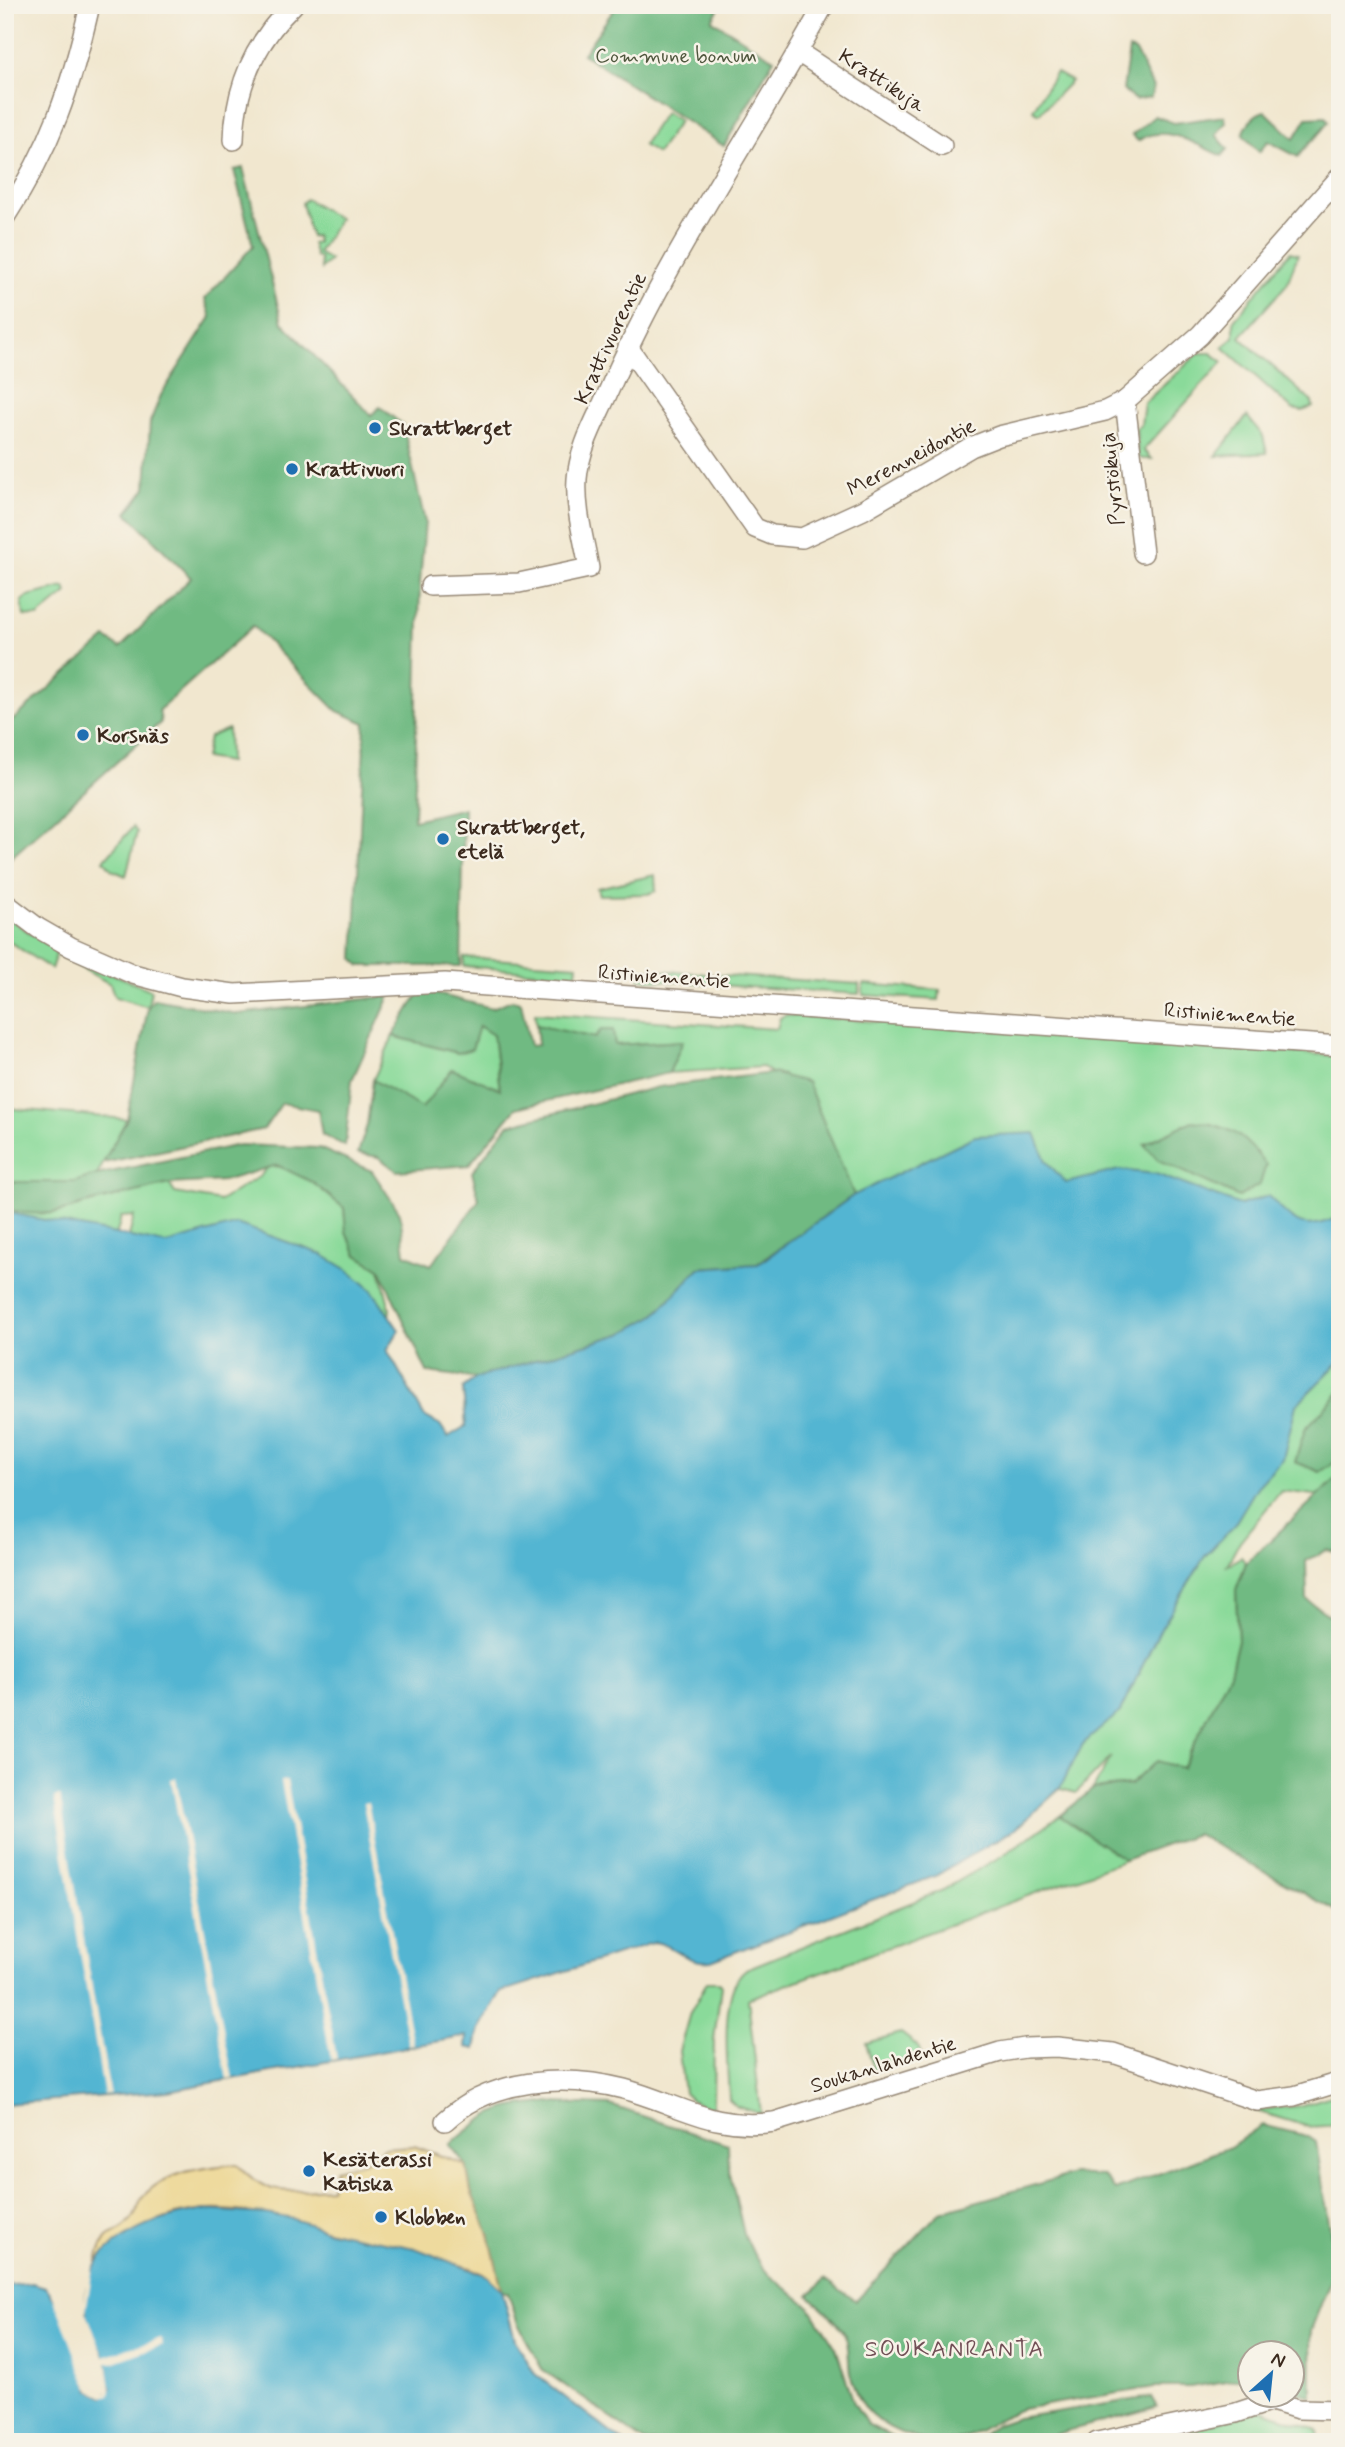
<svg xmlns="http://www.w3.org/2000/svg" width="1345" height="2447" font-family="Mynerve,sans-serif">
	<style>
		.green { fill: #8ada9a; stroke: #62825c; stroke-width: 2 }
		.forest { fill: #6fba82; stroke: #557250; stroke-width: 2 }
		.sand { fill: #eeda9e; stroke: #94825e; stroke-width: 2 }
		.water { fill: #53b5d2; stroke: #477078; stroke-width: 2 }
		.pier { fill: #f1e7cf }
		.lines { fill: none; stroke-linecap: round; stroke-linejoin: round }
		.street-casing { stroke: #968876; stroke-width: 22 }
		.street { stroke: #fff; stroke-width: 19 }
		.poi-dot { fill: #1f6fb2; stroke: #f7f3e8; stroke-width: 2.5 }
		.labels { text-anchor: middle; stroke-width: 5; stroke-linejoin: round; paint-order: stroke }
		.park-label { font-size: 21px; fill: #4f563d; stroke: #f7f3e8 }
		.street-label { font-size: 21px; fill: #3b2a1e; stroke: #f7f3e8 }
		.poi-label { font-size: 21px; font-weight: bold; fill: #3b2a1e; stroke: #f7f3e8; text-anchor: start }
		.neighbourhood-label { font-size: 23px; letter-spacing: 2px; fill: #724f56; stroke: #f7f3e8 }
	</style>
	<rect width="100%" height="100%" fill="#f7f3e8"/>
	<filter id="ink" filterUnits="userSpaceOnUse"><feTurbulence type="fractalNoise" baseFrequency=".0143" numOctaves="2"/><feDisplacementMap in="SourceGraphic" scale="14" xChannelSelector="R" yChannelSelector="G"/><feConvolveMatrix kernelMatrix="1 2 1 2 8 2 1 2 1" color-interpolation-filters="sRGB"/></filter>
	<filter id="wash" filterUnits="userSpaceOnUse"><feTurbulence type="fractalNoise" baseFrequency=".00686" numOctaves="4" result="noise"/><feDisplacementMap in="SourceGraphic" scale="28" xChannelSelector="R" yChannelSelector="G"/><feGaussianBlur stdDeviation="1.57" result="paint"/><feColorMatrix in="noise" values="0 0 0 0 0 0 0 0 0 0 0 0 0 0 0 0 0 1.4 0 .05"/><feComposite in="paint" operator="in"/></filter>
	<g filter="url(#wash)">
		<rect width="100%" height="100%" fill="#f1e7cf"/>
		<g class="green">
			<path d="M1056,72L1071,81L1039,114L1033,110Z"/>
			<path d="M665,112L679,121L657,154L643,145Z"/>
			<path d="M306,199L339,219L318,253L330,260L321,269L320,258L316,257L312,243H317L316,236L311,237L302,203Z"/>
			<path d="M1290,252L1298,254L1287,284L1240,337L1312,402L1313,407L1302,411L1292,409L1223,347L1234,337V320Z"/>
			<path d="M1199,353H1211L1223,362L1145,448L1144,451L1152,459H1142L1138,456L1136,428L1141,425L1144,403Z"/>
			<path d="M1247,416L1263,436L1267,453L1216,456Z"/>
			<path d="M65,587L67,593L38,617L24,616L22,601L28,596Z"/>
			<path d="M228,729L229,762L205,758L209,737Z"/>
			<path d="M133,827L137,832L126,876L112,870L104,860Z"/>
			<path d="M655,875L656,891L648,894L599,895L597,888Z"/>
			<path d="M6,917L58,951L151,990L148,1007L115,997L110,984L56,954L51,969L5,939Z"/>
			<path d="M464,957L577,965L576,975L464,966Z"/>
			<path d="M635,969L708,974H712L710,984L640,979Z"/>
			<path d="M718,975L859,984V994L718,985Z"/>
			<path d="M863,984L940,990L939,1000L863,995Z"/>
			<path d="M535,1013L777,1029L780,1018L785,1015L1340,1056V1498L1281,1491L1240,1541L1227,1565L1241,1557L1246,1563L1236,1590L1238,1640L1230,1673L1182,1768L1156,1761L1130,1785L1093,1789L1111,1757L1076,1793L1060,1789L1015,1829L935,1876L738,1591L120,1274L134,1216L121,1217L109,1264L5,1318V1108L127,1119L81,1205L169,1184L175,1193L220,1201L260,1176L269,1166C296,1164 324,1192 344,1208C346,1241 352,1251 380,1269L390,1309L389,1317L399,1330L387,1350L424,1416L440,1425L448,1437L466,1426L463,1388L476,1378L621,1334L783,1075L772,1073L763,1067L669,1073L682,1041L614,1045L601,1030L595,1038L536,1025Z"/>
			<path d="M479,1026L493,1035L500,1090L423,1109L373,1080L393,1036L458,1053Z"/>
			<path d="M1060,1816L1125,1860L748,1999L761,2114L736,2106L729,2099C728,2066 718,1990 746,1969L943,1890L1003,1855Z"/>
			<path d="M707,1982H718L721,1986L714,2040L713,2105L710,2108L691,2100L684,2093L679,2051L690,2013Z"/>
			<path d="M901,2033L918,2046L922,2057L874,2071L866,2043Z"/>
			<path d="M1340,2093V2125L1309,2127L1253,2110L1299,2106Z"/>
			<path d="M1262,2410L1318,2430L1319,2442H1201L1186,2430Z"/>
		</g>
		<g class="forest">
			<path d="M617,5H721L712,20L774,59L724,146L583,54Z"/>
			<path d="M1129,49L1135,51L1153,87L1151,97L1135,100L1123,90Z"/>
			<path d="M1265,111L1294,139L1307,118L1326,117L1328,122C1319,137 1306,143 1298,157L1268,141L1259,152L1243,135C1247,123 1253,114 1265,111Z"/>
			<path d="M1155,116L1174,123L1224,116L1226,122L1216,135L1228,149L1222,156C1196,145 1164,122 1138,141L1132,135Z"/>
			<path d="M243,168L282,322L371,415L380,407L403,425L425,522L420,582L414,820L464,808L461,966H360L354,959L365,723L337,711L253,626L159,710L161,722L5,863V727L106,638L120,648L191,578L127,513L146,488L150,422L161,395L211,317L205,299L253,246L234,170Z"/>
			<path d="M421,990L492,1008L512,1000L521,1002L530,1046L538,1045L536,1025L595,1038L601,1030H613L615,1045L683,1041L669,1073L516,1108L469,1165L397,1171L378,1157L358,1153L367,1125L373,1080L422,1108L452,1069L500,1089L493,1035L479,1026L472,1049L458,1053L393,1036Z"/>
			<path d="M390,996L352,1080L345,1146L322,1135L318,1110L282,1103L264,1129L103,1163L127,1119L148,1007L154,999L238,1014Z"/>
			<path d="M772,1073L807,1082L854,1195L757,1264L699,1268L655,1315L621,1334L476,1378L427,1372L380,1269L357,1255L346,1232L344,1208L312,1182L277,1165L223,1181L169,1184L80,1205C58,1216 30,1215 5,1209V1182H74L96,1175L239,1145L319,1148L372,1171L400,1213L405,1254L431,1265L479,1200L472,1172L508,1125L658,1087Z"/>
			<path d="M1192,1121C1230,1125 1244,1135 1266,1165L1260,1184L1239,1197L1158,1160L1144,1144Z"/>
			<path d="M1340,1392V1458L1320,1472L1295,1462L1305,1429Z"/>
			<path d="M1340,1475V1553L1326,1550L1306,1561L1307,1600L1340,1623V1913L1196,1834L1125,1860L1060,1816L1093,1789L1130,1785L1156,1761L1182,1768L1230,1673L1238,1640L1236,1590L1246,1563Z"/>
			<path d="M551,2103L610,2105L728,2145L729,2170L744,2234L755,2257L769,2275L809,2306L836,2348L854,2403L867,2424L901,2442H645L542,2369L518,2324L508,2293L502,2290L489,2234L471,2192L466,2165L450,2145C493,2110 496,2106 551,2103Z"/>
			<path d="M1262,2125L1307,2136L1316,2142L1336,2266L1311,2330L1312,2397L1293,2389L1292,2352H1250V2377L1191,2387H1155L1021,2409C997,2417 978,2436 953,2441C929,2446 890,2432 872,2415C861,2405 854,2387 850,2373C848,2362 850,2345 845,2335C839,2321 819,2306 809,2295L825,2279L856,2301L940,2212L1073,2174L1103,2176L1115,2190L1230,2147Z"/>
			<path d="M1151,2397L1157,2407L1026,2442H972L997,2425L1017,2418Z"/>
		</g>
		<path class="sand" d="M414,2146L466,2165L471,2192L489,2234L502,2290L487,2276L471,2268C424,2255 378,2243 331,2231C234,2207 181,2189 97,2260C107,2225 110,2241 130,2222C138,2215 138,2201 145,2194C169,2170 205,2168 237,2164C271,2200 284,2190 331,2188L335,2169L365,2162L383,2148Z"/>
		<g class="water">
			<path d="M1035,1133L1046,1161L1066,1183L1119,1170L1156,1174L1240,1205L1268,1196C1298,1225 1299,1232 1340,1217V1361L1296,1405L1283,1459L1257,1487L1233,1527L1205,1556L1159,1632L1120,1712L1083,1744L1060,1788L1015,1829L935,1876L711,1961C684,1964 678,1946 655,1942L501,1992L479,2029L475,2049L466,2047L467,2036L167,2091L5,2104V1212L166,1244L237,1224L321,1254L348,1270L372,1290L399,1330L387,1350L424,1416L440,1425L448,1437L466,1426L463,1388L476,1378L621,1334L655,1315L699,1268L758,1264L854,1195L975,1136Z"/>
			<path d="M205,2210L266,2214L294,2219L329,2231L415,2248L487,2276L502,2290L515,2340L535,2374L623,2442H5V2286L32,2283L46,2287L59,2306L91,2391L103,2397L111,2388C106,2378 110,2367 104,2356C97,2342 89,2327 86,2311C77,2245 152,2218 205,2210Z"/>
		</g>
		<g class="pier">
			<path d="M176,1778L233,2079L227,2080L171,1779Z"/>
			<path d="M287,1780L337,2059L331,2060L281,1781Z"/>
			<path d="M60,1796L110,2094L104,2095L54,1797Z"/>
			<path d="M368,1802L413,2045L408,2046L363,1803Z"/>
			<path d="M93,2267L86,2311L104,2356L161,2338L163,2345L112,2363L107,2362L111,2388L110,2395L103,2397L91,2391L83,2375L52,2294V2288L62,2305L94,2389L107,2392L104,2367L83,2311L87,2273Z"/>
		</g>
	</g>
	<g filter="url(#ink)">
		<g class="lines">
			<defs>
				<g id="street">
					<path d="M798,52L942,146"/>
					<path d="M234,140C235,87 254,43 293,5"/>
					<path d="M5,217C52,145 71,88 90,5"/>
					<path d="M628,347L755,528L772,535L802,538L863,510L971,447L999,436L1105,411L1125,401L1200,335L1340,177"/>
					<path d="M1125,401L1143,553"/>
					<path d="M430,586L519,583L589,568C584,539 575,510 577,479C579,448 597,418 609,390C668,255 753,134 824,5"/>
					<path d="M5,903L38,928L71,947L133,974L182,987L234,994L445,983L1340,1046"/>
					<path d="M445,2121C491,2078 565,2074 624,2089C679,2104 714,2131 774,2122L1000,2052L1025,2048L1057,2047L1113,2053L1257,2101L1294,2096L1340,2082"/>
					<path d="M1097,2442L1236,2413L1272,2401L1298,2409L1340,2410"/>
				</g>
			</defs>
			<use href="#street" class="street-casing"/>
			<use href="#street" class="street"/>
		</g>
	</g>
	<g class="poi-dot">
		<circle cx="375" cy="428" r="7"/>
		<circle cx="292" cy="469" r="7"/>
		<circle cx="83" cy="735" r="7"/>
		<circle cx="443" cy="839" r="7"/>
		<circle cx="309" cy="2171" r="7"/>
		<circle cx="381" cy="2217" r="7"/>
	</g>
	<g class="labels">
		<g class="park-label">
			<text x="676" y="62">Commune bonum</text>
		</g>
		<g class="street-label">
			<text transform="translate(882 80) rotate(33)" y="7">Krattikuja</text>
			<text transform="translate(610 338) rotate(-65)" y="7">Krattivuorentie</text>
			<text transform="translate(911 457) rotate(-28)" y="7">Merenneidontie</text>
			<text transform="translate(1112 479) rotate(-96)" y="7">Pyrstökuja</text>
			<text transform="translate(664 976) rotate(4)" y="7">Ristiniementie</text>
			<text transform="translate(1230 1014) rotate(4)" y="7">Ristiniementie</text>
			<text transform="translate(883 2064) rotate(-17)" y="7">Soukanlahdentie</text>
		</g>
		<g class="poi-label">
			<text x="389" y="435">Skrattberget</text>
			<text x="306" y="476">Krattivuori</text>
			<text x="97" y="742">Korsnäs</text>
			<text x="457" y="834">Skrattberget,<tspan x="457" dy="24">etelä</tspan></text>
			<text x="323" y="2166">Kesäterassi<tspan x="323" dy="24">Katiska</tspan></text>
			<text x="395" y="2224">Klobben</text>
		</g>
		<g class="neighbourhood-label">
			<text x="955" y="2356">SOUKANRANTA</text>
		</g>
	</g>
	<rect width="1345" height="2447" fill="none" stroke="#f7f3e8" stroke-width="28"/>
	<g transform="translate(1271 2374) rotate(27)"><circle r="33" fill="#f7f3e8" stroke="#aca397" stroke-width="2"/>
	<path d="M0-5L12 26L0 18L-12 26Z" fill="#1f6fb2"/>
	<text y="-10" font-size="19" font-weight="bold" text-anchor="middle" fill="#3b2a1e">N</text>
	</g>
</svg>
